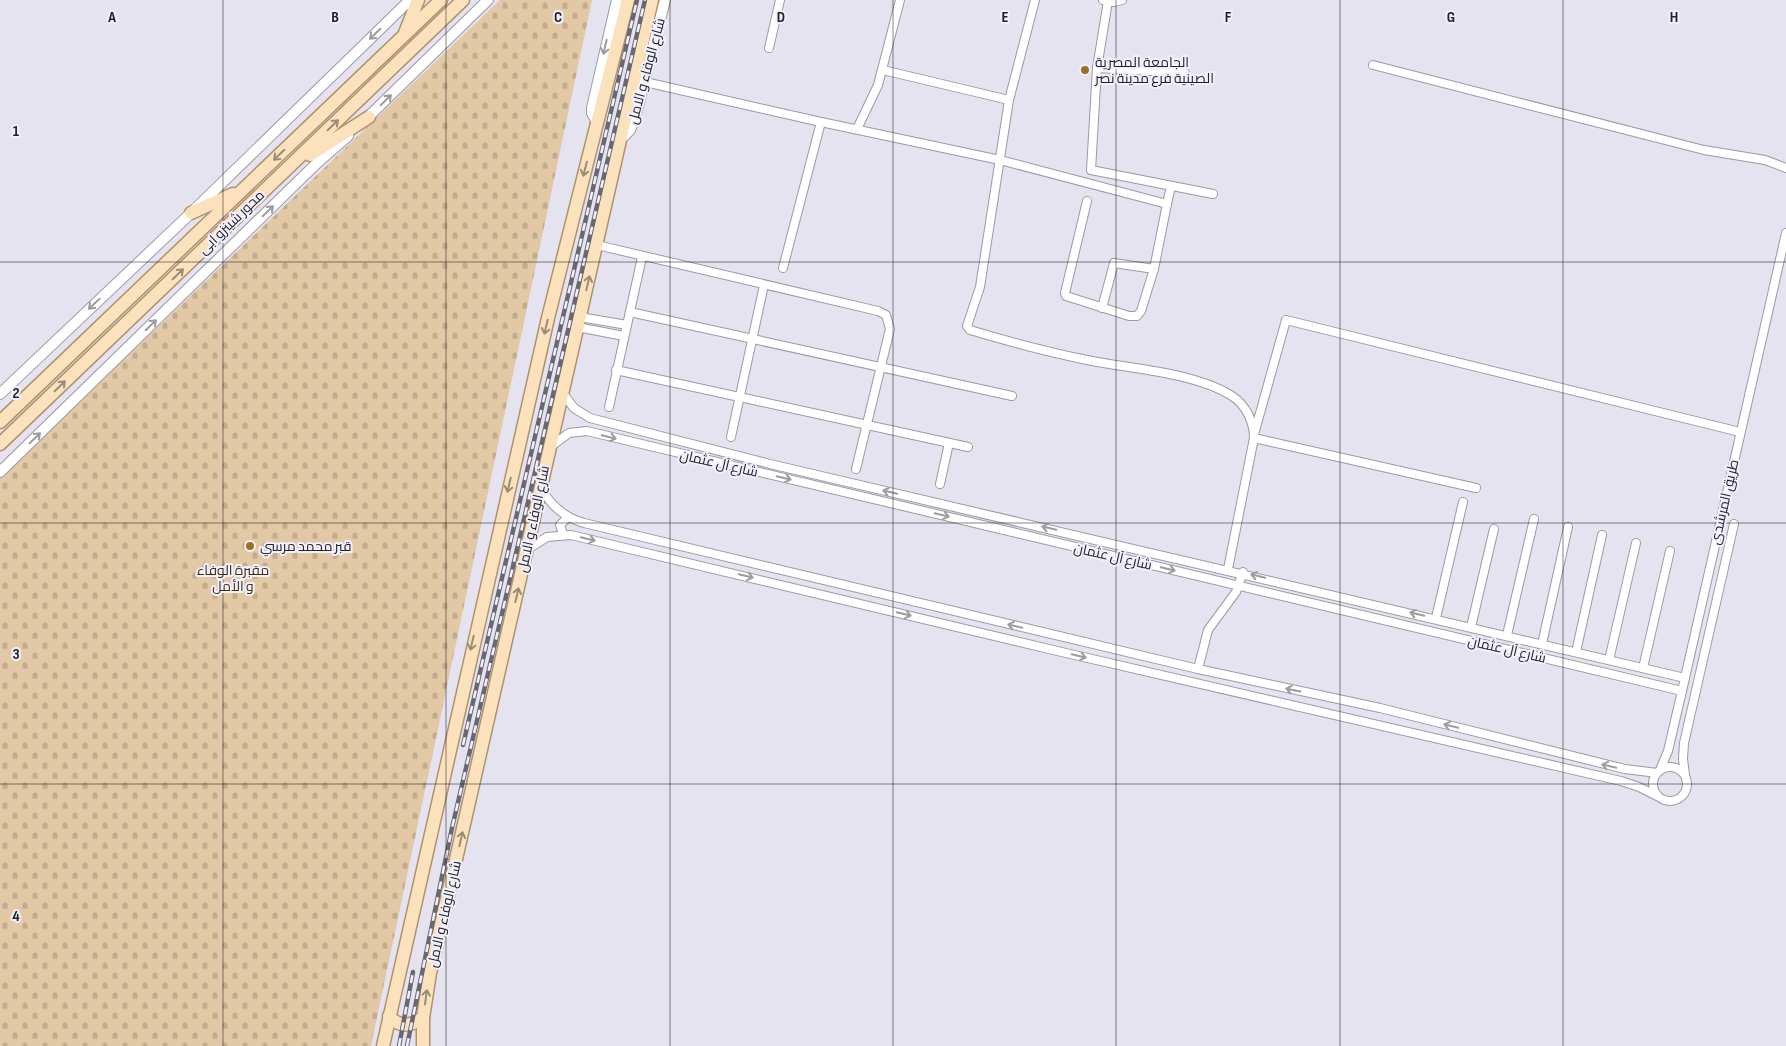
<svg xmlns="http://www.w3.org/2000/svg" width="1786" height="1046" font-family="'Sofia Sans Condensed',Cairo,sans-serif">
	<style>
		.cemetery { fill: url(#cemetery-stones) }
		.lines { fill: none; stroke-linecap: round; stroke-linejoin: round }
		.minor-casing { stroke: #9b99a5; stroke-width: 10 }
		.tertiary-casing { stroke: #9b99a5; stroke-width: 12 }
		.primary-casing { stroke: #af926b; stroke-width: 15 }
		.minor { stroke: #fff; stroke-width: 8 }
		.tertiary { stroke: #fff; stroke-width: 10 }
		.primary { stroke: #fce2bc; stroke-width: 12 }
		.rail-casing { stroke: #696870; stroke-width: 4.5 }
		.rail { stroke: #f3f0fe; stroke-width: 2.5; stroke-dasharray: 8; stroke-linecap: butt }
		.oneway { stroke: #9c9c9e }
		.oneway2 { stroke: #9a8c79 }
		.grid { fill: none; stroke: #232227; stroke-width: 1; stroke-opacity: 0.55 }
		.poi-dot { fill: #9d6f21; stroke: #f3f0fe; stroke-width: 2 }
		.labels { text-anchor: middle; stroke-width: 4; stroke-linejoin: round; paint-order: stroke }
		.poi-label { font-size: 14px; fill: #232227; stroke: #f3f0fe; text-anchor: start }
		.street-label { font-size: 14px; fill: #232227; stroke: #f3f0fe }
		.park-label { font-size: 14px; fill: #402d0f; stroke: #f3f0fe }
		.grid-label { font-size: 16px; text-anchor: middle; font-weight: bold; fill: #232227; stroke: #f3f0fe; stroke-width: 4; stroke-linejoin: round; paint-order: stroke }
	</style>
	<defs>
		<pattern id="cemetery-stones" width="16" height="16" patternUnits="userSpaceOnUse" patternTransform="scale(1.25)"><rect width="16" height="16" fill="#e2c8a4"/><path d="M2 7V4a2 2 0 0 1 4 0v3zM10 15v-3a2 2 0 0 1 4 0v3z" fill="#c2ac8d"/></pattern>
	</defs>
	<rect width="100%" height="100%" fill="#e5e3f0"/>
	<path class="cemetery" d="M500,0H592L371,1046H0V478Z"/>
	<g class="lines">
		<defs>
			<g id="minor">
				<path d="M1035,0L1009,100L980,287L967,326L970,330C1010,342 1051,353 1092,361C1134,369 1196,373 1232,396C1246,405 1254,422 1254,438L1228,569"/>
				<path d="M1103,0L1114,2L1122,0"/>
				<path d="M1108,1L1097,68L1091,170L1213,194"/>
				<path d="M769,48L780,0"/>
				<path d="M1373,65L1704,150L1765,160L1786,168"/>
				<path d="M1097,68L1185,73"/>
				<path d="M883,70L1009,100"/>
				<path d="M645,82L821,122L1000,160L1167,204L1154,269L1141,311L1137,316H1129L1066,296L1065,293L1087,201"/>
				<path d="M857,129L878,85L900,0"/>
				<path d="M1167,204L1171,186"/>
				<path d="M597,245L878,311L886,315L890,329L856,469"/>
				<path d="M783,268L821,122"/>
				<path d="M1102,308L1114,263L1154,269"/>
				<path d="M630,312L1012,396"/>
				<path d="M580,317L627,325"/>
				<path d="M577,327L624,336"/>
				<path d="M616,370L968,447"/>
				<path d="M562,392L574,408L590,418L770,464L1685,678"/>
				<path d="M609,407L642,257"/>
				<path d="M1255,431L1286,320L1740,432"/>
				<path d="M731,437L764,285"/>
				<path d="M1254,438L1476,488"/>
				<path d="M550,447L569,433L587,431L1682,691"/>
				<path d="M940,484L949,443"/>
				<path d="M540,487C551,505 563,517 584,523L1198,669L1380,708L1625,769L1657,773"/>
				<path d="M563,534L560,525L568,517"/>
				<path d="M528,549L547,537L571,535L1053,650L1621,781L1639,787L1657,796"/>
				<path d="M1436,618L1463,502"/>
				<path d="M1471,627L1494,529"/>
				<path d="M1507,635L1534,519"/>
				<path d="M1542,644L1568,527"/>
				<path d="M1576,652L1602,535"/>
				<path d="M1609,660L1636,543"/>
				<path d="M1643,668L1670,551"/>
				<path d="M1198,669L1208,630L1236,592L1243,572"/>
				<circle cx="1670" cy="784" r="17"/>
				<path d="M1660,770L1668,751L1682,691L1786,233"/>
				<path d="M1685,775L1683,759L1684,743L1734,524"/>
			</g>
			<g id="tertiary">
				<path d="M364,121L488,0"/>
				<path d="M597,122L592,113V108L617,0"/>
				<path d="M619,141L630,130L635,118L665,0"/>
				<path d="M0,394L191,213L410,0"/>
				<path d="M0,472L317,163L348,136"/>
			</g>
			<g id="primary">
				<path d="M405,33L418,0"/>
				<path d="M310,155L369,117"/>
				<path d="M191,213L233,194"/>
				<path d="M0,422L441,0"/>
				<path d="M0,444L463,0"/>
				<path d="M389,1016C399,1028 411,1026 423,1018"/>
				<path d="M383,1046L548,318L628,0"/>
				<path d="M423,1046V1018L430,973L652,0"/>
			</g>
		</defs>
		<use href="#minor" class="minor-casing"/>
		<use href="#tertiary" class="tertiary-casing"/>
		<use href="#primary" class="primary-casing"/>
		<use href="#minor" class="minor"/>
		<use href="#tertiary" class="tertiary"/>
		<use href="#primary" class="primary"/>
		<defs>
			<g id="rail">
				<path d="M463,745L637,0"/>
				<path d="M399,1046L413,972"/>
				<path d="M407,1046L452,828L645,0"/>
			</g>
		</defs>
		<use href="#rail" class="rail-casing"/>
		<use href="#rail" class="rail"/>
	</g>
	<defs><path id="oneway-shaft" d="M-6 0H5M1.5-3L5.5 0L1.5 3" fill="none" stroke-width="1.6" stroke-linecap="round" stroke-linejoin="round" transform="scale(1.25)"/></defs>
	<g class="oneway">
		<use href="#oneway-shaft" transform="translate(375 34) rotate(136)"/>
		<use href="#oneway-shaft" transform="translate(605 47) rotate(103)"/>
		<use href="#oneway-shaft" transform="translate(386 100) rotate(-45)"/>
		<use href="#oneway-shaft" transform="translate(268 211) rotate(-44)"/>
		<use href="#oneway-shaft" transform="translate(94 304) rotate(137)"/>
		<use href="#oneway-shaft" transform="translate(151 325) rotate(-44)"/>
		<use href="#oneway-shaft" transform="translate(609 437) rotate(13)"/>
		<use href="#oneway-shaft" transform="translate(35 438) rotate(-44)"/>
		<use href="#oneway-shaft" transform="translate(784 478) rotate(13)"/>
		<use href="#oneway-shaft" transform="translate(890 492) rotate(-167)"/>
		<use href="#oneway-shaft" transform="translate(942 515) rotate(13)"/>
		<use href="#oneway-shaft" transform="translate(1049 528) rotate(-167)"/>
		<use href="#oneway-shaft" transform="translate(588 539) rotate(13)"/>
		<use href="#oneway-shaft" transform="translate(1168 569) rotate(13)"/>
		<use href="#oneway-shaft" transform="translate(746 576) rotate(13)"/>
		<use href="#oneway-shaft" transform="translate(1258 576) rotate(-167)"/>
		<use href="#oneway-shaft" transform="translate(904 614) rotate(13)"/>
		<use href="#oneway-shaft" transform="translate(1417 614) rotate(-167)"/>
		<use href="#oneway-shaft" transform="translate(1015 626) rotate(-167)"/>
		<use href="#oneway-shaft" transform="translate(1079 656) rotate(13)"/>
		<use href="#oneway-shaft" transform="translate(1293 690) rotate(-168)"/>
		<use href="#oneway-shaft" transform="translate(1451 726) rotate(-166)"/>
		<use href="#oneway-shaft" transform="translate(1609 766) rotate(-166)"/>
	</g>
	<g class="oneway2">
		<use href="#oneway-shaft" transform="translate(333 125) rotate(-44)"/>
		<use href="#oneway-shaft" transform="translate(279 155) rotate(136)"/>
		<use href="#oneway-shaft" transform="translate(585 169) rotate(105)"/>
		<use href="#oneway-shaft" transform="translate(178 274) rotate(-44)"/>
		<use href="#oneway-shaft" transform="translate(588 283) rotate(-77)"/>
		<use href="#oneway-shaft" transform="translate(546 327) rotate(103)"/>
		<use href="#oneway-shaft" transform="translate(60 386) rotate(-44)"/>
		<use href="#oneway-shaft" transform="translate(509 485) rotate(103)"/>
		<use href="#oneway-shaft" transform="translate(517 595) rotate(-77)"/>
		<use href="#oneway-shaft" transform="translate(472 643) rotate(103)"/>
		<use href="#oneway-shaft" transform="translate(461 839) rotate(-77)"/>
		<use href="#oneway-shaft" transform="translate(426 997) rotate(-82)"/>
	</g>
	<path class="grid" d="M223,0V1046M446,0V1046M670,0V1046M893,0V1046M1116,0V1046M1340,0V1046M1563,0V1046M0,262H1786M0,523H1786M0,784H1786"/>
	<g class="poi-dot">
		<circle cx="1085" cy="70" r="5"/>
		<circle cx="250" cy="546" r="5"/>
	</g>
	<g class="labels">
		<g class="poi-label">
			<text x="1095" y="67">الجامعة المصرية<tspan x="1095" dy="16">الصينية فرع مدينة نصر</tspan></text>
			<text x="260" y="551">قبر محمد مرسي</text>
		</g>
		<g class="street-label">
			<text transform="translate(646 71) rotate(-75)" y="5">شارع الوفاء و الامل</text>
			<text transform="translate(231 222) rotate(-44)" y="5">محور شينزو ابى</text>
			<text transform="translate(719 463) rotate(13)" y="5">شارع آل عثمان</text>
			<text transform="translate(1724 502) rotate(-77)" y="5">طريق المرشدى</text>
			<text transform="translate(533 519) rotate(-78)" y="5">شارع الوفاء و الامل</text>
			<text transform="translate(1113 556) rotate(13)" y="5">شارع آل عثمان</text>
			<text transform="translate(1507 649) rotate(13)" y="5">شارع آل عثمان</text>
			<text transform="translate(444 914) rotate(-77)" y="5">شارع الوفاء و الامل</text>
		</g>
		<g class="park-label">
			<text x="233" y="575">مقبرة الوفاء<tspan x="233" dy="16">و الأمل</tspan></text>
		</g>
	</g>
	<g class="grid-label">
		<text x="112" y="22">A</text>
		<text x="335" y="22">B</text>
		<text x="558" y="22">C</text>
		<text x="781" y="22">D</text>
		<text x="1005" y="22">E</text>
		<text x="1228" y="22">F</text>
		<text x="1451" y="22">G</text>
		<text x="1674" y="22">H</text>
		<text x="16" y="136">1</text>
		<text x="16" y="398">2</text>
		<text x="16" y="659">3</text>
		<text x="16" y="921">4</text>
	</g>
</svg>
